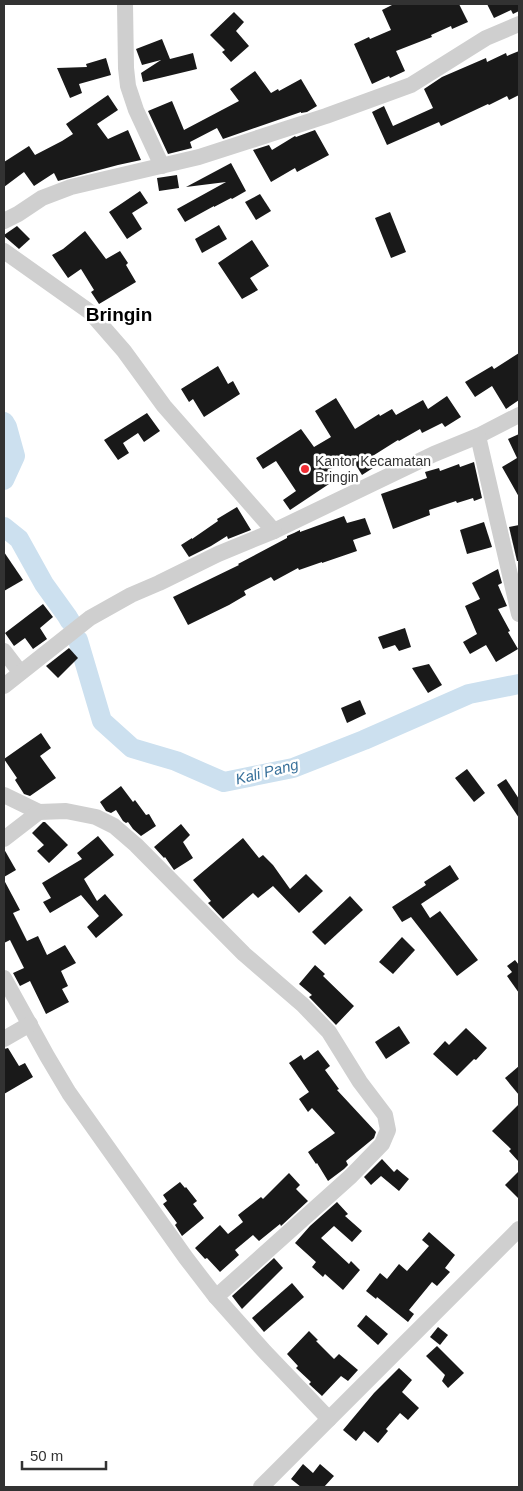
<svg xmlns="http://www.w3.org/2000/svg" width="523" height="1491" font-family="Helvetica,sans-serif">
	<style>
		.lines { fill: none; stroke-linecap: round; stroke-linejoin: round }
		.river { stroke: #cce0ef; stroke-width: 20 }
		.building { fill: #191919 }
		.minor { stroke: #cfcfcf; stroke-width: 16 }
		.poi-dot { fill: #f02d34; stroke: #fff; stroke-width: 2 }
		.labels { text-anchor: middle; stroke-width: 5; stroke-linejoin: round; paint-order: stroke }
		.poi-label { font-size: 14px; fill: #323232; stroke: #fff; text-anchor: start }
		.water-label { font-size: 15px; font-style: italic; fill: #39719b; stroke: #fff }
		.district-label { font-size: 19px; font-weight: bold; fill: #000; stroke: #fff }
	</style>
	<rect width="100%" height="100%" fill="#fff"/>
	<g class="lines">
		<g class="river">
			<path d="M4,422L7,427L15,456L4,480"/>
			<path d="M4,527L19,539L44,584L67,616L70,621"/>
			<path d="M78,640L102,721L132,748L176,761L224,782L293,768L364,740L469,694L519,684"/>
		</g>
	</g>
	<g class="building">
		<path d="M394,4H459L468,22L452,29L451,26L431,35L432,37L396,51L405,71L390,78L389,76L372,84L354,44L369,37L370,39L391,30L382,10Z"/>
		<path d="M487,4H519V11L513,14L511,10L494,18Z"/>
		<path d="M234,12L244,22L236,31L249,46L231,62L222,52L225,50L210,35Z"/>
		<path d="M162,39L170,59L193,53L197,69L143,82L141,73L161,60L142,65L136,49Z"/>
		<path d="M519,51V95L509,100L507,96L489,105L488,104L441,126L439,122L387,145L372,112L384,106L393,126L433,108L424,89L442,77L486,58L487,62L506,53L507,56Z"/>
		<path d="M106,58L111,75L79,84L82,93L70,98L57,68L87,67L86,64Z"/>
		<path d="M255,71L271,93L278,89L279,91L301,79L317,106L307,112L301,113V112L223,139L217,128L190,142L192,148L168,154L148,111L172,101L184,130L239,101L230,89Z"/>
		<path d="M108,95L118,110L97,124L108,139L128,130L141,160L118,165L58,181L54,173L34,186L24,172L4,187V162L29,146L35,155L62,141L73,134L66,124Z"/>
		<path d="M315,130L329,155L297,172L295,168L271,182L253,150L269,145L272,150L295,136L296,137Z"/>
		<path d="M231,163L246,191L232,199L231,198L214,207V206L185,222L177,209L226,182L186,187Z"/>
		<path d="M177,175L179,188L159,191L157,178Z"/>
		<path d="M140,191L148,203L132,213L142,229L127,239L109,212Z"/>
		<path d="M260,194L271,211L256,220L245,202Z"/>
		<path d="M390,212L406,252L391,258L375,218Z"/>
		<path d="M219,225L227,239L202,253L195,239Z"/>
		<path d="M17,226L30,239L19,249L4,236V235Z"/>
		<path d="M85,231L106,259L120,251L128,263L126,265L136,282L99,304L91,292L94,290L81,269L68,278L52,255L63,249Z"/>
		<path d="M252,240L269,266L250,278L258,290L242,299L218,263Z"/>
		<path d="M519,353V400L506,409L492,386L475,397L465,382L492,366L494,369Z"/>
		<path d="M218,366L228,384L233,381L240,394L204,417L193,399L189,402L181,389Z"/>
		<path d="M447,396L461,417L445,427L442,423L422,433L420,429L399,441L398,440L371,457L376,466L362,475L351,457L329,470L335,480L290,510L283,500L296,491L276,461L263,469L256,458L301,429L314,447L331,437L315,411L336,398L355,429L379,414L380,416L392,409L396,415L423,400L428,409Z"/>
		<path d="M147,413L160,431L144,442L138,433L123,443L129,453L118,460L104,440Z"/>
		<path d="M519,434V497L502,467L517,458L508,439Z"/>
		<path d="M474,462L482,498L474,501L473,498L457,503L456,501L429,510L430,515L393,529L381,494L427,478L425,472L439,468L440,471L459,464L460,467Z"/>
		<path d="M237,507L251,530L228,539L227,536L211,546L189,557L181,545L192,538V539L218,521L217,519Z"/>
		<path d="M344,516L347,523L365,518L371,534L353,540L357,551L322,563V562L299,570L298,568L274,581L271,577L244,591L246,595L229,605L188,625L173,597L239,565L238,564L287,538V536L294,533L300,530V532Z"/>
		<path d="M484,522L492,547L467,554L460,530Z"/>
		<path d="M519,525V561H517L509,527Z"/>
		<path d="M4,552L23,580L4,591Z"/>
		<path d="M498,569L502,583L498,585L507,606L498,609L510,631L508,632L518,649L496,662L486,645L470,654L463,642L477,634L465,606L480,599L472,583Z"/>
		<path d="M43,604L53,617L40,628L47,639L33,649L25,638L14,646L5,633Z"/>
		<path d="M405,628L411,647L399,651L395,645L383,649L378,637Z"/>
		<path d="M69,648L78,658L58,678L46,666Z"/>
		<path d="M429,664L442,685L428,693L412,668Z"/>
		<path d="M360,700L366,714L347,723L341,708Z"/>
		<path d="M41,733L51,748L40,756L56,778L30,796L24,794L15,780L17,778L4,759Z"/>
		<path d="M467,769L485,793L474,802L455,778Z"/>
		<path d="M506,779L519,799V818L497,785Z"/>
		<path d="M121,786L133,802L135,800L146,815L149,814L156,826L141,836L133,829L128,822L126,823L123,821L116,810L111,813L106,811L100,802Z"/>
		<path d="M43,822H45L68,845L49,863L37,851L44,845L32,833Z"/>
		<path d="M181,824L190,835L183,842L193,858L174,870L165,857L164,858L154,847Z"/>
		<path d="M98,836L114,855L84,879L97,901L105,894L123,915L96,938L87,927L99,916L81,895L50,913L43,902L51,898L42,883L82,859L77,853Z"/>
		<path d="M243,838L259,858L263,855L273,865L290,889L306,874L323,891L299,913L273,886L258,898L253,893L223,919L208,903L211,901L193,880Z"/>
		<path d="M4,849L16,870L4,877Z"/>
		<path d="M450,865L459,879L421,904L430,918L440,911L478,960L457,976L411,917L402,922L392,907L426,885L424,882Z"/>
		<path d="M4,880L20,910L13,913L27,941L38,936L47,955L65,945L76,963L61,971L68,986L62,989L69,1002L46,1014L30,981L20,986L13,973L24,968L10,940L4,943Z"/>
		<path d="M350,896L363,910L325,945L312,932Z"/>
		<path d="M402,937L415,950L393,974L379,962Z"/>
		<path d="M515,960L519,965V993L507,976L512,972L507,966Z"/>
		<path d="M315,965L325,974L323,976L354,1006L336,1025L309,997L312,995L299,984Z"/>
		<path d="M399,1026L410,1043L386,1059L375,1042Z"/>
		<path d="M466,1028L487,1048L476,1060L474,1059L457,1076L433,1054L445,1041L449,1045Z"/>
		<path d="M8,1048L19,1066L25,1063L33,1077L4,1094V1049Z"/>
		<path d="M318,1050L330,1066L325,1070L339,1089L337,1090L376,1132L374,1138L346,1161L348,1165L344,1169L328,1181L317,1163L316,1164L308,1152L335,1133L312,1108L308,1112L299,1099L309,1092L289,1063L301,1055L304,1060Z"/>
		<path d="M519,1066V1095L505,1078Z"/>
		<path d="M519,1104V1162L509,1151L511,1149L492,1131Z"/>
		<path d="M382,1159L394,1172L397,1169L409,1179L399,1191L381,1176L371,1185L364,1177Z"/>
		<path d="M519,1171V1199L505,1185Z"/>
		<path d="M289,1173L300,1185L296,1189L308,1201L281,1226L280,1224L259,1241L253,1235L235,1250L239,1255L220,1272L207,1258L205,1259L195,1248L220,1225L228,1234L243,1222L238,1215L261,1197L263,1199Z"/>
		<path d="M180,1182L185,1188L186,1187L197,1201L193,1204L204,1218L182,1236L175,1225L177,1223L163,1204L167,1201L163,1195Z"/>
		<path d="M337,1202L348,1214L345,1216L362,1231L352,1242L334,1226L321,1238L349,1264L351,1261L360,1270L343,1290L325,1274L323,1277L312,1267L316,1262L295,1243L310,1226Z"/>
		<path d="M429,1232L455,1255L445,1268L450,1272L437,1286L432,1282L409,1310L414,1314L408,1322L377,1297L376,1299L366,1291L380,1273L387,1279L399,1264L407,1271L429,1246L422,1240Z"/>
		<path d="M274,1258L283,1268L242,1309L232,1296Z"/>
		<path d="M292,1283L304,1297L264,1332L252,1318Z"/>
		<path d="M366,1315L388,1334L378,1345L357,1326Z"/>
		<path d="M438,1327L448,1335L440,1345L430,1337Z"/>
		<path d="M309,1331L318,1340L316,1341L334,1359L339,1354L358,1370L348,1381L341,1376L322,1396L309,1384L311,1382L296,1368L298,1366L287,1354Z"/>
		<path d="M437,1346L464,1373L448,1388L442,1381L445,1375L426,1356Z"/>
		<path d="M399,1368L412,1380L402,1392L419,1408L408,1420L400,1413L386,1429L388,1431L378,1443L364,1431L356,1441L343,1430L374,1393Z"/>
		<path d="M303,1464L313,1473L320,1464L334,1476L324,1487H301L291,1479Z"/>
	</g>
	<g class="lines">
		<g class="minor">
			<path d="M125,4L126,68L128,86L136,110L162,166"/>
			<path d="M4,221L18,214L42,198L71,187L199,157L326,116L411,85L486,38L519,24"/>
			<path d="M4,251L90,312L124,351L164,406L274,531L434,454L478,436L519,415"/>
			<path d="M478,436L519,614"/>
			<path d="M4,651L20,672"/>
			<path d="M4,686L90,618L131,595L159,583L218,554L274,531"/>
			<path d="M4,795L39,812L66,811L96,817L114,826L136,845L244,954L303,1005L329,1032L360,1082L385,1115L388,1130L382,1144L351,1176L216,1297"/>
			<path d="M4,839L39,812"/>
			<path d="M4,978L47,1056L69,1093L186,1258L216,1297L265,1352L329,1419"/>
			<path d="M4,1039L30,1024"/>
			<path d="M261,1487L519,1229"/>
		</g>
	</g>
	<circle class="poi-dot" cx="305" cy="469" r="5"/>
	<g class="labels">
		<g class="poi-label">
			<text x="315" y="466">Kantor Kecamatan<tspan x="315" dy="16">Bringin</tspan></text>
		</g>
		<g class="water-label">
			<text transform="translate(267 772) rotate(-14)" y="5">Kali Pang</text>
		</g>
		<g class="district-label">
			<text x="119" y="321">Bringin</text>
		</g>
	</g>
	<rect width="523" height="1491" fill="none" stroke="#323232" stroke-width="10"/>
	<path d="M22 1461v8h84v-8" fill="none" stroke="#323232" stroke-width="2.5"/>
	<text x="30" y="1461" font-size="15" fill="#323232" stroke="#ffffff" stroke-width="4" paint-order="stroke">50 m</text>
</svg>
